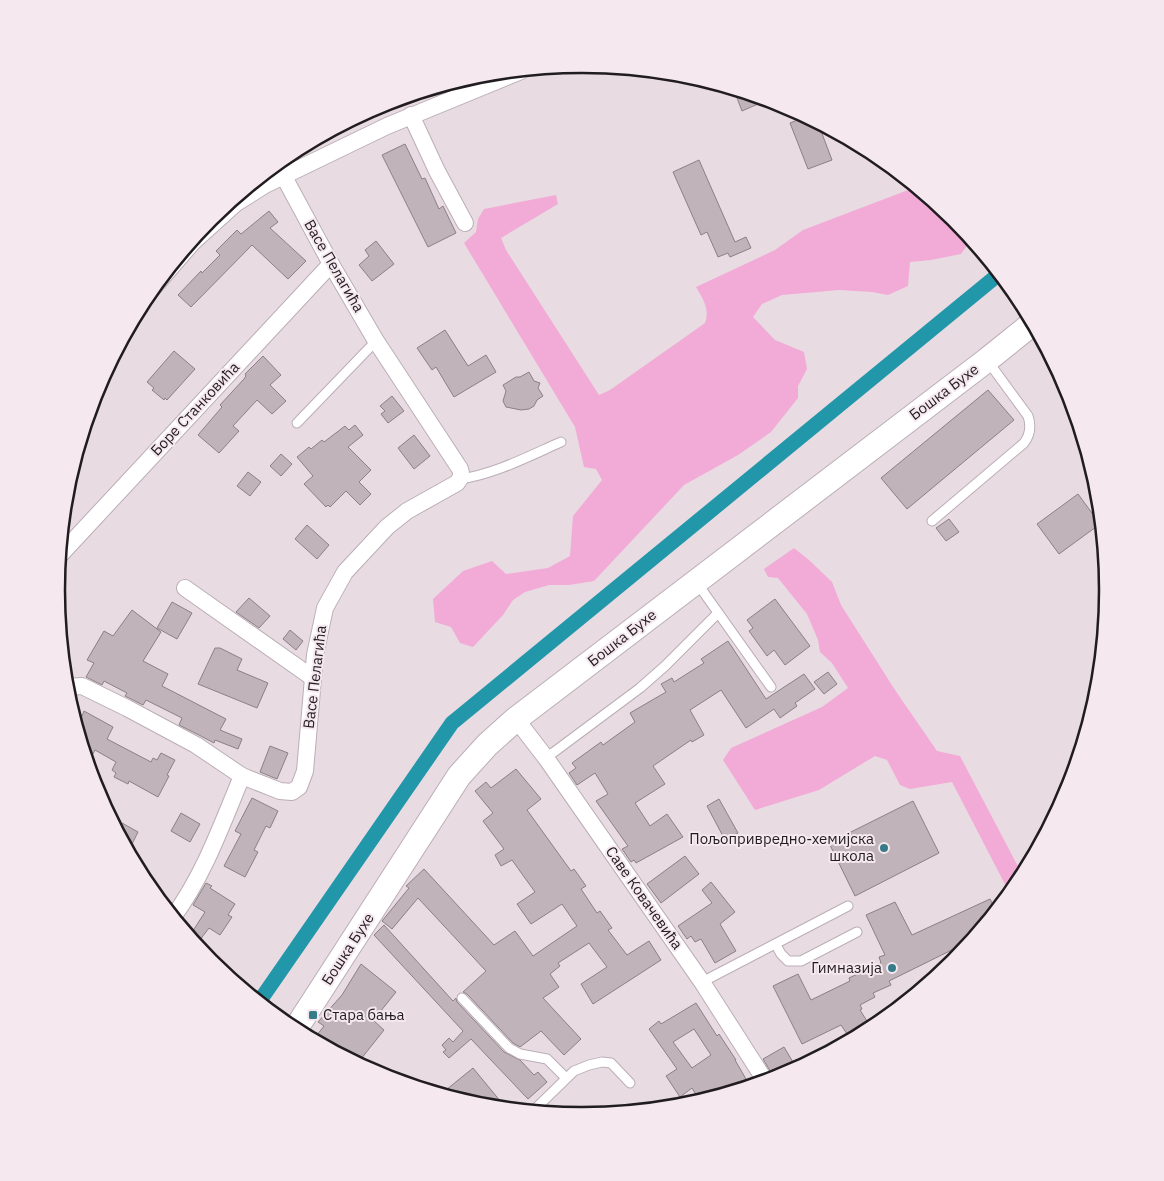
<svg xmlns="http://www.w3.org/2000/svg" width="1164" height="1181" font-family="'IBM Plex Sans',sans-serif">
	<style>
		.green { fill: #f2abd7 }
		.lines { fill: none; stroke-linecap: round; stroke-linejoin: round }
		.canal { stroke: #2397aa; stroke-width: 15 }
		.building { fill: #c0b3ba; stroke: #8c8087; fill-rule: evenodd }
		.service-casing { stroke: #bbaeb6; stroke-width: 11 }
		.minor-casing { stroke: #bbaeb6; stroke-width: 18 }
		.secondary-casing { stroke: #bbaeb6; stroke-width: 26 }
		.service { stroke: #fff; stroke-width: 9 }
		.minor { stroke: #fff; stroke-width: 16 }
		.secondary { stroke: #fff; stroke-width: 24 }
		.poi-dot { fill: #357b88; stroke: #f5e8ef; stroke-width: 2 }
		.labels { text-anchor: middle; stroke-width: 4; stroke-linejoin: round; paint-order: stroke }
		.street-label { font-size: 15px; fill: #211c1f; stroke: #f5e8ef }
		.poi-label { font-size: 15px; fill: #211c1f; stroke: #f5e8ef; text-anchor: end }
		.rim { fill: none; stroke: #211c1f; stroke-width: 2.5 }
	</style>
	<rect width="100%" height="100%" fill="#e8dbe2"/>
	<g class="green">
		<path d="M916,187L954,219L971,240L961,254L931,260L910,262L908,286L888,295L872,292L839,290L782,295L762,304L753,317L775,340L804,352L807,369L798,386V398L771,432L738,455L684,485L594,581L569,585H549L525,592L513,600L503,615L473,647L460,643L451,627L435,622L433,599L463,571L492,561L506,574L548,568L570,556L573,516L602,480L596,469L584,467L575,427L464,243L476,232L478,219L484,209L556,195L558,204L501,238L506,250L599,395L610,390L705,323C710,309 703,299 696,287L775,250L803,230Z"/>
		<path d="M794,548L809,560L832,582L841,605L895,690L937,751L960,756L1023,876L1010,894L952,782L910,789L900,785L887,760L875,756L819,790L755,810L723,760L731,748L822,707L848,688L832,663L820,652L818,640L807,614L778,578L768,577L764,569Z"/>
	</g>
	<g class="lines">
		<path class="canal" d="M259,1002L452,723L999,274"/>
	</g>
	<g class="building">
		<path d="M734,90L751,95L767,100L742,111Z"/>
		<path d="M805,117L818,123L832,160L808,169L790,123Z"/>
		<path d="M405,144L422,179L425,178L439,209L443,206L456,233L428,247L382,155Z"/>
		<path d="M699,160L735,242L746,237L751,248L730,257L728,253L718,257L707,232L701,235L673,172Z"/>
		<path d="M269,211L278,222L270,228L306,261L288,279L252,245L191,307L178,295L201,271L202,273L220,255L216,251L237,230L241,234Z"/>
		<path d="M376,241L394,264L372,281L359,265L369,256L365,250Z"/>
		<path d="M445,330L468,366L486,355L496,372L454,397L436,367L432,370L417,348Z"/>
		<path d="M174,351L195,369L167,400L165,398L164,400L152,390L154,388L147,382Z"/>
		<path d="M263,356L281,375L270,385L286,401L272,414L257,400L233,426L239,431L219,453L198,435L222,407L220,405L244,379L246,376L245,374Z"/>
		<path d="M529,372L534,381L540,383L538,388L543,396L537,400L534,406L529,409L521,410L506,407L503,401L506,391L503,385L516,377H520Z"/>
		<path d="M988,390L1014,420L907,509L881,478Z"/>
		<path d="M392,396L404,411L388,423L381,414L385,411L380,406Z"/>
		<path d="M355,425L363,435L348,447L371,470L359,482L371,494L360,505L346,491L330,507L328,505L326,507L304,484L313,476L297,457L309,447L311,449L322,440L324,442L345,426L349,430Z"/>
		<path d="M414,435L430,456L414,469L398,448Z"/>
		<path d="M281,454L292,464L281,476L270,466Z"/>
		<path d="M248,472L261,482L250,496L237,486Z"/>
		<path d="M1078,494L1100,524L1059,554L1037,524Z"/>
		<path d="M949,519L959,532L946,541L936,528Z"/>
		<path d="M307,525L329,545L317,559L295,539Z"/>
		<path d="M249,598L270,616L259,628L236,612Z"/>
		<path d="M775,599L810,646L785,665L774,650L767,656L749,631L753,628L747,620Z"/>
		<path d="M172,602L192,613L177,639L157,628Z"/>
		<path d="M132,610L161,632L143,661L168,674L162,686L226,719L220,730L242,739L238,749L215,740L214,743L199,735L179,725L182,718L146,700L143,705L125,696L127,693L104,681L102,685L86,677L94,663L87,660L104,631L113,636Z"/>
		<path d="M290,630L303,641L296,650L283,639Z"/>
		<path d="M728,641L766,699L804,674L815,689L795,703L797,706L780,718L774,709L746,728L721,690L690,710L704,735L692,742L691,740L653,766L665,784L635,803L650,826L667,814L683,837L636,863L634,860L631,862L622,849L628,846L596,801L608,794L595,773L577,785L569,773L576,768L572,763L601,742L603,745L635,722L630,713L666,692L661,684L672,678L674,682L704,663L701,659Z"/>
		<path d="M215,648H220L242,659L237,670L268,683L257,708L198,684Z"/>
		<path d="M828,672L837,684L824,694L814,682Z"/>
		<path d="M72,711L82,716L84,711L113,727L107,739L151,762L153,758L157,760L161,753L175,760L167,775L169,776L158,797L129,781L128,784L114,777L116,773L112,770L116,762L95,750L93,754L84,749Z"/>
		<path d="M270,746L288,753L277,779L260,772Z"/>
		<path d="M516,769L541,799L527,810L571,871L574,869L586,886L581,889L597,913L600,911L612,928L608,930L627,955L649,941L661,960L593,1004L581,984L607,967L589,943L558,963L560,966L550,974L559,987L543,998L581,1039L564,1055L541,1031L520,1047L513,1043L467,994L463,992L486,971L418,898L392,929L382,921L409,888L406,886L424,869L494,945L515,931L533,956L577,926L562,904L531,924L517,904L535,892L512,860L501,866L495,855L504,849L483,821L493,813L475,791L486,782L491,788Z"/>
		<path d="M252,798L278,811L270,828L266,826L254,850L258,852L245,877L224,866L241,834L235,831Z"/>
		<path d="M719,799L738,833L725,840L707,806Z"/>
		<path d="M913,801L939,853L855,896L829,843Z"/>
		<path d="M181,813L200,824L190,842L171,831Z"/>
		<path d="M122,823L138,832L132,844L121,838L118,832Z"/>
		<path d="M685,856L699,874L661,903L647,884Z"/>
		<path d="M711,882L735,912L720,924L736,951L715,963L701,939L695,942L691,936L687,939L678,926L712,903L702,890Z"/>
		<path d="M206,883L212,886L210,888L235,904L228,915L232,917L220,935L209,928L196,945L189,937L205,912L193,905Z"/>
		<path d="M990,899L996,911L972,940L889,981L891,985L873,993L875,997L860,1005L862,1009L860,1010L872,1029L851,1040L841,1025L802,1044L773,986L798,974L811,1000L850,981L849,978L881,963L879,957L885,955L866,915L895,902L912,935Z"/>
		<path d="M384,925L453,1001L456,998L457,1002L504,1052L520,1060L534,1075L538,1072L547,1082L528,1099L471,1039L449,1058L443,1052L446,1050L442,1045L449,1038L453,1042L463,1031L374,935Z"/>
		<path d="M361,964L396,992L380,1012L382,1013L374,1021L384,1030L357,1064L313,1040L324,1026L318,1022L342,995Z"/>
		<path d="M696,1003L717,1036L719,1034L736,1060H735L750,1086L700,1101L692,1088L680,1097L666,1076L677,1069L649,1029L659,1021L661,1024ZM694,1029L711,1055L692,1068L673,1042Z"/>
		<path d="M784,1047L797,1069L775,1079L763,1059Z"/>
		<path d="M473,1068L501,1102L495,1108L479,1106L441,1094Z"/>
	</g>
	<g class="lines">
		<defs>
			<g id="service">
				<path d="M297,423L376,341"/>
				<path d="M460,479C495,474 529,456 561,442"/>
				<path d="M932,521L1024,443C1030,435 1031,425 1028,416L987,360"/>
				<path d="M697,583L771,687"/>
				<path d="M546,758L640,688L665,666L718,613"/>
				<path d="M776,945L781,954L788,961H801L857,932"/>
				<path d="M702,982L848,906"/>
				<path d="M462,998L509,1048L520,1054L547,1059L566,1078"/>
				<path d="M533,1111L574,1071L589,1065L602,1062L611,1063L630,1083"/>
			</g>
			<g id="minor">
				<path d="M411,115L437,171L465,223"/>
				<path d="M153,288L193,242L235,204L265,185L387,126L521,71"/>
				<path d="M60,555L331,264"/>
				<path d="M185,588L313,678"/>
				<path d="M66,687L82,686L127,708L196,745L242,776L280,791L292,792L299,787L305,771L315,655L325,608L345,572L387,527L407,511L457,483C461,478 462,475 460,469L376,341L331,264L283,175"/>
				<path d="M516,719L546,758L702,982L766,1082"/>
				<path d="M173,917C204,875 222,824 242,776"/>
			</g>
			<path id="secondary" d="M295,1030L459,776L487,745L516,719L987,360L1033,323"/>
		</defs>
		<use href="#service" class="service-casing"/>
		<use href="#minor" class="minor-casing"/>
		<use href="#secondary" class="secondary-casing"/>
		<use href="#service" class="service"/>
		<use href="#minor" class="minor"/>
		<use href="#secondary" class="secondary"/>
	</g>
	<g class="poi-dot">
		<circle cx="884" cy="848" r="5"/>
		<circle cx="892" cy="968" r="5"/>
		<rect x="308" y="1010" width="10" height="10" rx="2.5"/>
	</g>
	<g class="labels">
		<g class="street-label">
			<text transform="translate(334 266) rotate(60)" y="5">Васе Пелагића</text>
			<text transform="translate(944 392) rotate(-37)" y="5">Бошка Бухе</text>
			<text transform="translate(195 409) rotate(-47)" y="5">Боре Станковића</text>
			<text transform="translate(622 638) rotate(-38)" y="5">Бошка Бухе</text>
			<text transform="translate(315 677) rotate(-83)" y="5">Васе Пелагића</text>
			<text transform="translate(644 898) rotate(55)" y="5">Саве Ковачевића</text>
			<text transform="translate(348 949) rotate(-57)" y="5">Бошка Бухе</text>
		</g>
		<g class="poi-label">
			<text x="874" y="844">Пољопривредно-хемијска<tspan x="874" dy="17">школа</tspan></text>
			<text x="882" y="973">Гимназија</text>
			<text x="323" y="1020" text-anchor="start">Стара бања</text>
		</g>
	</g>
	<path d="M0 0H1164V1181H0ZM65 590a517 517 0 1 1 1034 0a517 517 0 1 1-1034 0Z" fill="#f5e8ef" fill-rule="evenodd"/>
	<path class="rim" d="M65 590a517 517 0 1 1 1034 0a517 517 0 1 1-1034 0Z"/>
</svg>
